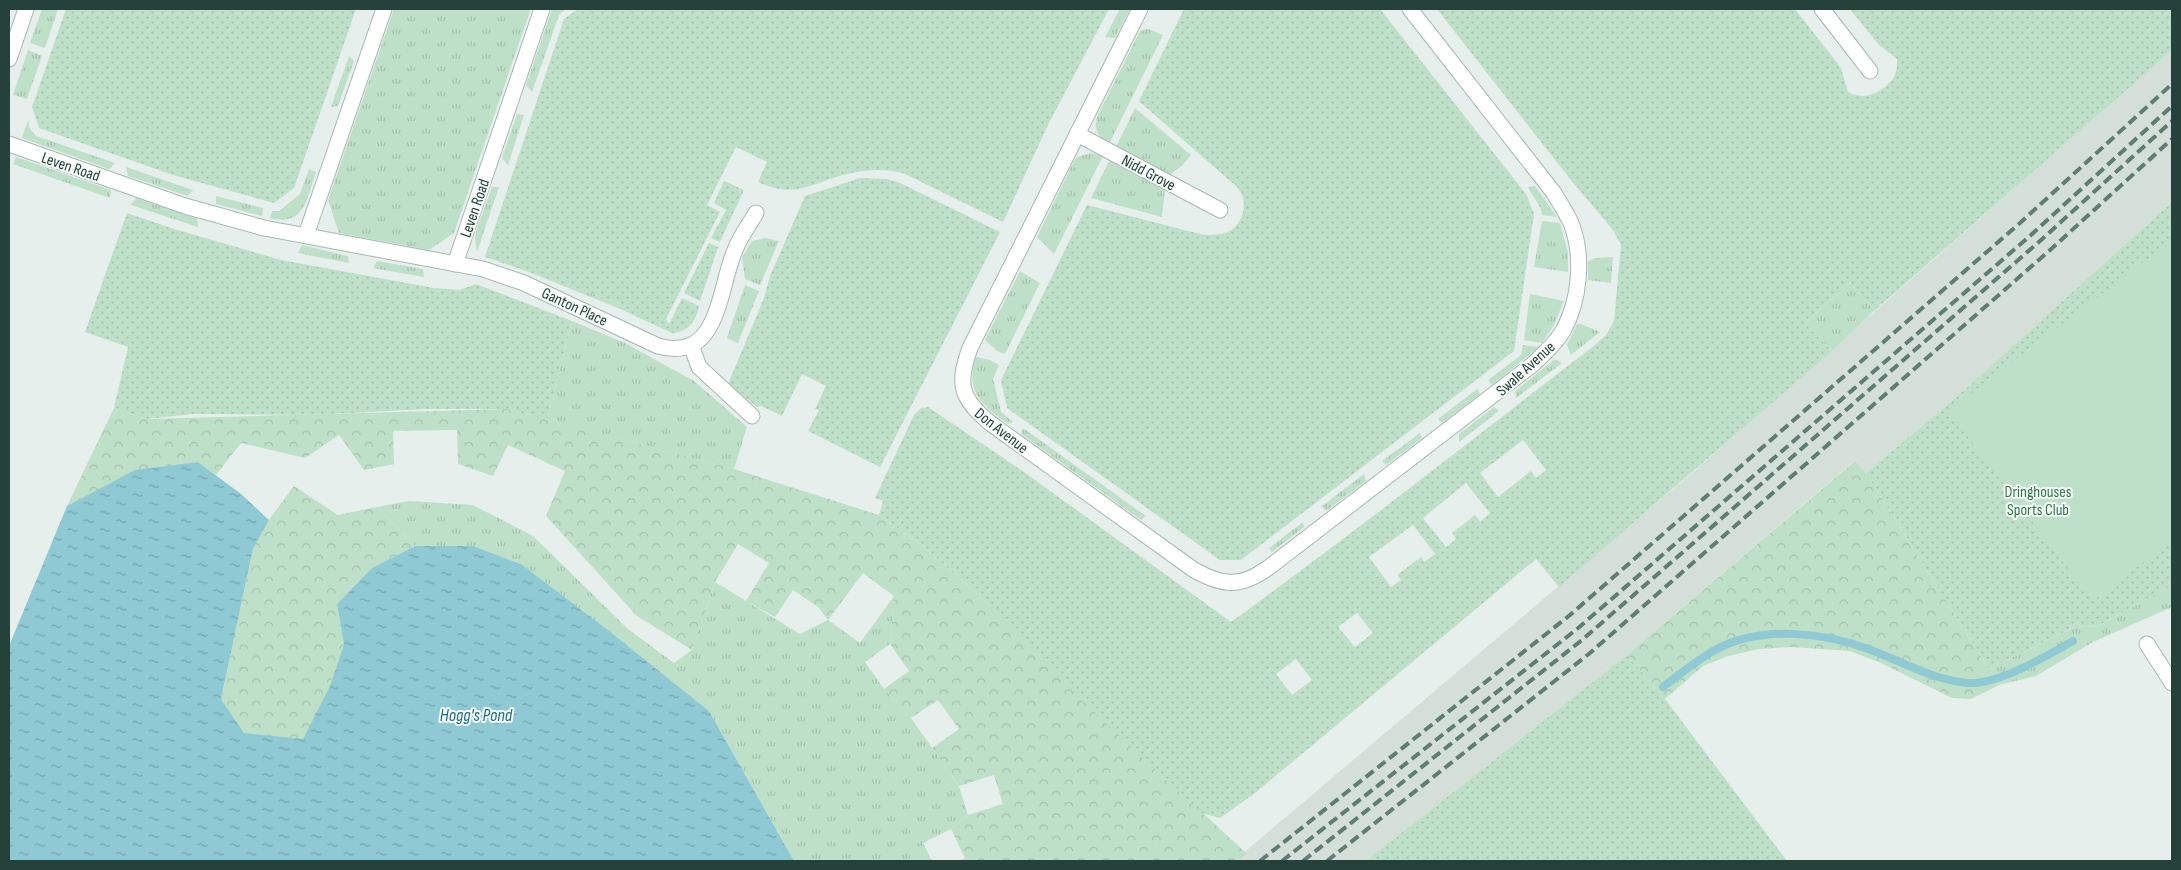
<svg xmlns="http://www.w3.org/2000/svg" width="2181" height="870" font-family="'Sofia Sans Condensed',sans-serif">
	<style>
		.built { fill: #d4dfda }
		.grass { fill: url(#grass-tufts) }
		.forest { fill: url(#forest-crowns) }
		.park { fill: url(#park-dots); fill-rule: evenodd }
		.pitch { fill: #bfe0c8 }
		.water { fill: url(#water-ripples) }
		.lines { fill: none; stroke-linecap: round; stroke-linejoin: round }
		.stream { stroke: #8ec9d4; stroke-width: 8 }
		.street-casing { stroke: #a8b8b2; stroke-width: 17 }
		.street { stroke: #fff; stroke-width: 15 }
		.rail { stroke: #5f7d75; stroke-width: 4; stroke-dasharray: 10 5; stroke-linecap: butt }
		.labels { text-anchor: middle; stroke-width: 4; stroke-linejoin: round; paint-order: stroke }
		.street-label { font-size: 16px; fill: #24423a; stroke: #f7fbf9 }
		.park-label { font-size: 16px; fill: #2d7a4b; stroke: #f7fbf9 }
		.water-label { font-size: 18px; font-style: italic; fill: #1c6f80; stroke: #f7fbf9 }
	</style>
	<defs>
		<pattern id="grass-tufts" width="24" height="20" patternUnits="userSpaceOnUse" patternTransform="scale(1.25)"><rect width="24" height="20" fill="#bfe0c8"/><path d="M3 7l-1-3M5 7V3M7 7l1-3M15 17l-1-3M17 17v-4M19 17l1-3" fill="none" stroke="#a4c1ad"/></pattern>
		<pattern id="forest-crowns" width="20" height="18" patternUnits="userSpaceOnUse" patternTransform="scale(1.25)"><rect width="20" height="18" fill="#bfe0c8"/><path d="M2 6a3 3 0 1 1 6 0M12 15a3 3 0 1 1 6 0" fill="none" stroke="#a4c1ad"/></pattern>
		<pattern id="park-dots" width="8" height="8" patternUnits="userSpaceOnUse" patternTransform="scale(1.25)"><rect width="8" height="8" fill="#bfe0c8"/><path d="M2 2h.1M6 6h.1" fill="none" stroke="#a4c1ad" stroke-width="1.8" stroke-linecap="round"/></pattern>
		<pattern id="water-ripples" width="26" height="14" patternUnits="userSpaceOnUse" patternTransform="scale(1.25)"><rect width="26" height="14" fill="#8ec9d4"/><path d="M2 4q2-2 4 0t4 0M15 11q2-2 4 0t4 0" fill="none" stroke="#74a5ad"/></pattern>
	</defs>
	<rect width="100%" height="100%" fill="#e6efeb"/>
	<path class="built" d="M2172,50V202L1959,395L1866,473L1854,461L1627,655L1366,861H1234L1691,474L2114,100Z"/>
	<g class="grass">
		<path d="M42,9H58L45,48L30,43Z"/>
		<path d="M394,9H529L530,11L454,233L429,250L339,233L328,200Z"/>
		<path d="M552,9H566L559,15L532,92L526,85Z"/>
		<path d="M1120,9H1130L1115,38L1105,37Z"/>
		<path d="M1148,29L1163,35L1109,144C1099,138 1093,129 1097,117L1140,31Z"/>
		<path d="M28,50L42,56L27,99L13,95Z"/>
		<path d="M349,56L354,61L338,106L331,107Z"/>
		<path d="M1135,108L1191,155L1182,166L1169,175L1116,147Z"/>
		<path d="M517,114L524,115L508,165L502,158Z"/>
		<path d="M28,120L30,129L36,136L115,163L109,169L22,138Z"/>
		<path d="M1091,153L1103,156L1054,254L1037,237L1074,161L1077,157Z"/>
		<path d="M16,157L111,190L110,198L13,164Z"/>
		<path d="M1110,159L1165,189L1162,217L1091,198Z"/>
		<path d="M126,167L193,190L188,196L128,176Z"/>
		<path d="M309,169L316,172C307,198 305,227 270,218L272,211H279L300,194Z"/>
		<path d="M1535,186L1557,217L1542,215L1541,209L1528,187Z"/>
		<path d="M492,187H499L477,252L475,238L476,231Z"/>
		<path d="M216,196L263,208L262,216L216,204Z"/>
		<path d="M136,198L197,218L198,227L131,205Z"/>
		<path d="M1542,221L1560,223L1568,253V272L1534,267Z"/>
		<path d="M765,238L779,241L760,285L745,279L742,257L752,241Z"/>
		<path d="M302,245L348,256L349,263L298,253Z"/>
		<path d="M1613,257L1611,283L1588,280V261L1596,258Z"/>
		<path d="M377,261L423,269L424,277L373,268Z"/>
		<path d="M519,268L620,303L618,308Z"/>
		<path d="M1020,271L1040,283L1005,354L997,351L985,340Z"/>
		<path d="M1850,283L1875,310L1832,351L1805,323Z"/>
		<path d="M745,285L759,291L738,343L727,338Z"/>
		<path d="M1530,294L1564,301L1554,325L1542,343L1524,340Z"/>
		<path d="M572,321L625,343L694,381L747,427L734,469L547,420Z"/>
		<path d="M1577,324H1581L1600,332L1571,355L1567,345Z"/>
		<path d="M1523,345L1539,347L1492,385L1488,380L1521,355Z"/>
		<path d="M976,357L990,360L999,365L993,379L1001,412L1013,422L1008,424C983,406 964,392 976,357Z"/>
		<path d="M1555,359L1562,363L1516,398L1515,391Z"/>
		<path d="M1477,389L1480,394L1442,423L1438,419Z"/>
		<path d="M1494,407L1499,411L1459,442V434Z"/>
		<path d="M1023,428L1146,516L1141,520L1021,434Z"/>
		<path d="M1420,433L1422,438L1386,465L1382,461Z"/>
		<path d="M1364,474L1366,481L1326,511L1322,506Z"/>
		<path d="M409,501L473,505L533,536L628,629L674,663L692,650L715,582L800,634L828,620L860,643L894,596L890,644L865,662L884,689L911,718L959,786L968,815L951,829L923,843L932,861H794L709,711L608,630L521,564L473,546H415L377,507Z"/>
		<path d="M1303,522L1304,527L1272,552L1269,548Z"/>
		<path d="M2172,585V607L2093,642L2036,676L1999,685L1989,669L2072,628C2082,625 2089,628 2098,626Z"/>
	</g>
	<g class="forest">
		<path d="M114,408L146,419L507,409L734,469L879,515L923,546L982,598L1136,751L1247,854L1237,861H958L965,858L951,829L968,815L1003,804L994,775L959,786L932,748L959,729L938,700L911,718L884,689L909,671L890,644L894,596L863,573L828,620L818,607L793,590L775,617L746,601L769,563L738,544L715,582L692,650L637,616L546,516L565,471L508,445L493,476L458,464L457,430L393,431L394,464L364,470L339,435L305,458L241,443L216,475L197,462L131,473L67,506Z"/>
		<path d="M1855,461L1866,473L1999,685L1971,699L1952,698L1881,663L1850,651L1791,647L1759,649L1728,656L1703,666L1665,699L1627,655Z"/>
		<path d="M294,486L338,515L377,507L415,546L372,568L337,604L344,644L330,686L303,740L244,733L221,699L253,549L269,520Z"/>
	</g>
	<g class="park">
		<path d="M66,9H356L294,188L274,203L173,175L39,128L32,107Z"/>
		<path d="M578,9H1109L1049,123L1003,222L903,173C886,169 869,169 852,173C815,180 797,201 758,182L767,162L736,147L707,205L720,212L666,319L669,324L682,298L699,306C696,321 688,332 672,333L618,308L620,303L485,257L564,19Z"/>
		<path d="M1184,9H1380L1526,194L1534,214L1514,351L1241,560H1220L1007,408L1001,380L1087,205L1204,235C1212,235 1221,235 1228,232C1244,224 1249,201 1238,188L1139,101Z"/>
		<path d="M1437,9H1795L1841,68L1848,92C1863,102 1887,91 1895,75C1897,70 1897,64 1897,59L1878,44L1850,9H2172V50L1875,310L1850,283L1805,323L1832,351L1559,587L1536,559L1255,793L1220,818L1201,813L1073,692L982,598L923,546L879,515L883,501L875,498L914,415L921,408L928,407L1024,472L1231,622C1354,533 1474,438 1595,345L1606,335L1614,321L1621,245L1613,230L1570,179ZM1523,440L1546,470L1536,478L1531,471L1498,497L1480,473ZM1466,483L1490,513L1480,522L1475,515L1452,533L1456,539L1446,547L1423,518ZM1413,525L1435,554L1424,562L1421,557L1397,575L1401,580L1391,587L1369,557ZM1357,613L1373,633L1355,647L1338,627ZM1296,659L1312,680L1292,695L1276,674Z"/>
		<path d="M860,178L887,179L898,182L1000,232L880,467L808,431L819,410L815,409L826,386L802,374L782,416L761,406L757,407L728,384L764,298L770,276L805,196Z"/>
		<path d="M724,181L744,190L720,242L711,238L726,210L714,203Z"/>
		<path d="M2172,202V585L2098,626C2089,628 2082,625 2072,628L1989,669L1866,473L1959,395Z"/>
		<path d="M127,213L171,228L281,260L434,288L460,290L476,284L572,321L547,420L507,409H427L311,415L193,414L146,419L114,408L128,347L85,332Z"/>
		<path d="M709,243L718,247L700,301L684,293Z"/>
		<path d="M1627,655L1665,699L1787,861H1366Z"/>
	</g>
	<path class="pitch" d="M2172,240V540L2093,601L1948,411Z"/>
	<path class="water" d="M198,462L241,494L269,520L253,549L221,699L244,733L303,739L330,686L344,644L337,604L372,568L415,546H473L521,564L608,630L709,711L794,861H9V646L67,506L135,470Z"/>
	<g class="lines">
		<path class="stream" d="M1663,687C1680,674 1697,660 1715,650C1761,625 1824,632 1871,650C1903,662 1933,680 1968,683C1997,685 2047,656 2073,641"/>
		<defs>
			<g id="street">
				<path d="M1140,9L970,348C957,384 960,398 990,423L1194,570C1223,586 1240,588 1268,568L1532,365C1543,355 1555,344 1563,331C1580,300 1584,256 1571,223C1566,212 1559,202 1554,193L1410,9"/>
				<path d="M1822,9L1870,71"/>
				<path d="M9,59L26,9"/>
				<path d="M1077,134L1220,210"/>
				<path d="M9,144L185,206L264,228L483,269L524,283L658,346C720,363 718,289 735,250C740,237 749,225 756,213"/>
				<path d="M306,235L384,9"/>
				<path d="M455,264L542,9"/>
				<path d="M691,345L699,367L752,416"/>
				<path d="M2147,644L2172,683"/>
			</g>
		</defs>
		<use href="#street" class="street-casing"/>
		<use href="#street" class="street"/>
		<g class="rail">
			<path d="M1260,861L1570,615L2020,223L2172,84"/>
			<path d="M1282,861L1577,629L2031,235L2172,106"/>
			<path d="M1303,861L1582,640L2040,241L2172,121"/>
			<path d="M1327,861L1590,653L2049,251L2172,139"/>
		</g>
	</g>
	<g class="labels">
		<g class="street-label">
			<text transform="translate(71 166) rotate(19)" y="6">Leven Road</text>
			<text transform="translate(1149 172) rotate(28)" y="6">Nidd Grove</text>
			<text transform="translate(474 208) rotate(-71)" y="6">Leven Road</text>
			<text transform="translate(575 306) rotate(25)" y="6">Ganton Place</text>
			<text transform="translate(1525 368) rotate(-42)" y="6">Swale Avenue</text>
			<text transform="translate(1002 430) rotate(38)" y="6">Don Avenue</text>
		</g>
		<g class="park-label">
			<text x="2038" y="497">Dringhouses<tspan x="2038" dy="18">Sports Club</tspan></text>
		</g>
		<g class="water-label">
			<text x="476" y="721">Hogg's Pond</text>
		</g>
	</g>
	<rect width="2181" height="870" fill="none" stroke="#24423a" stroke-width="20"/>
</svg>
